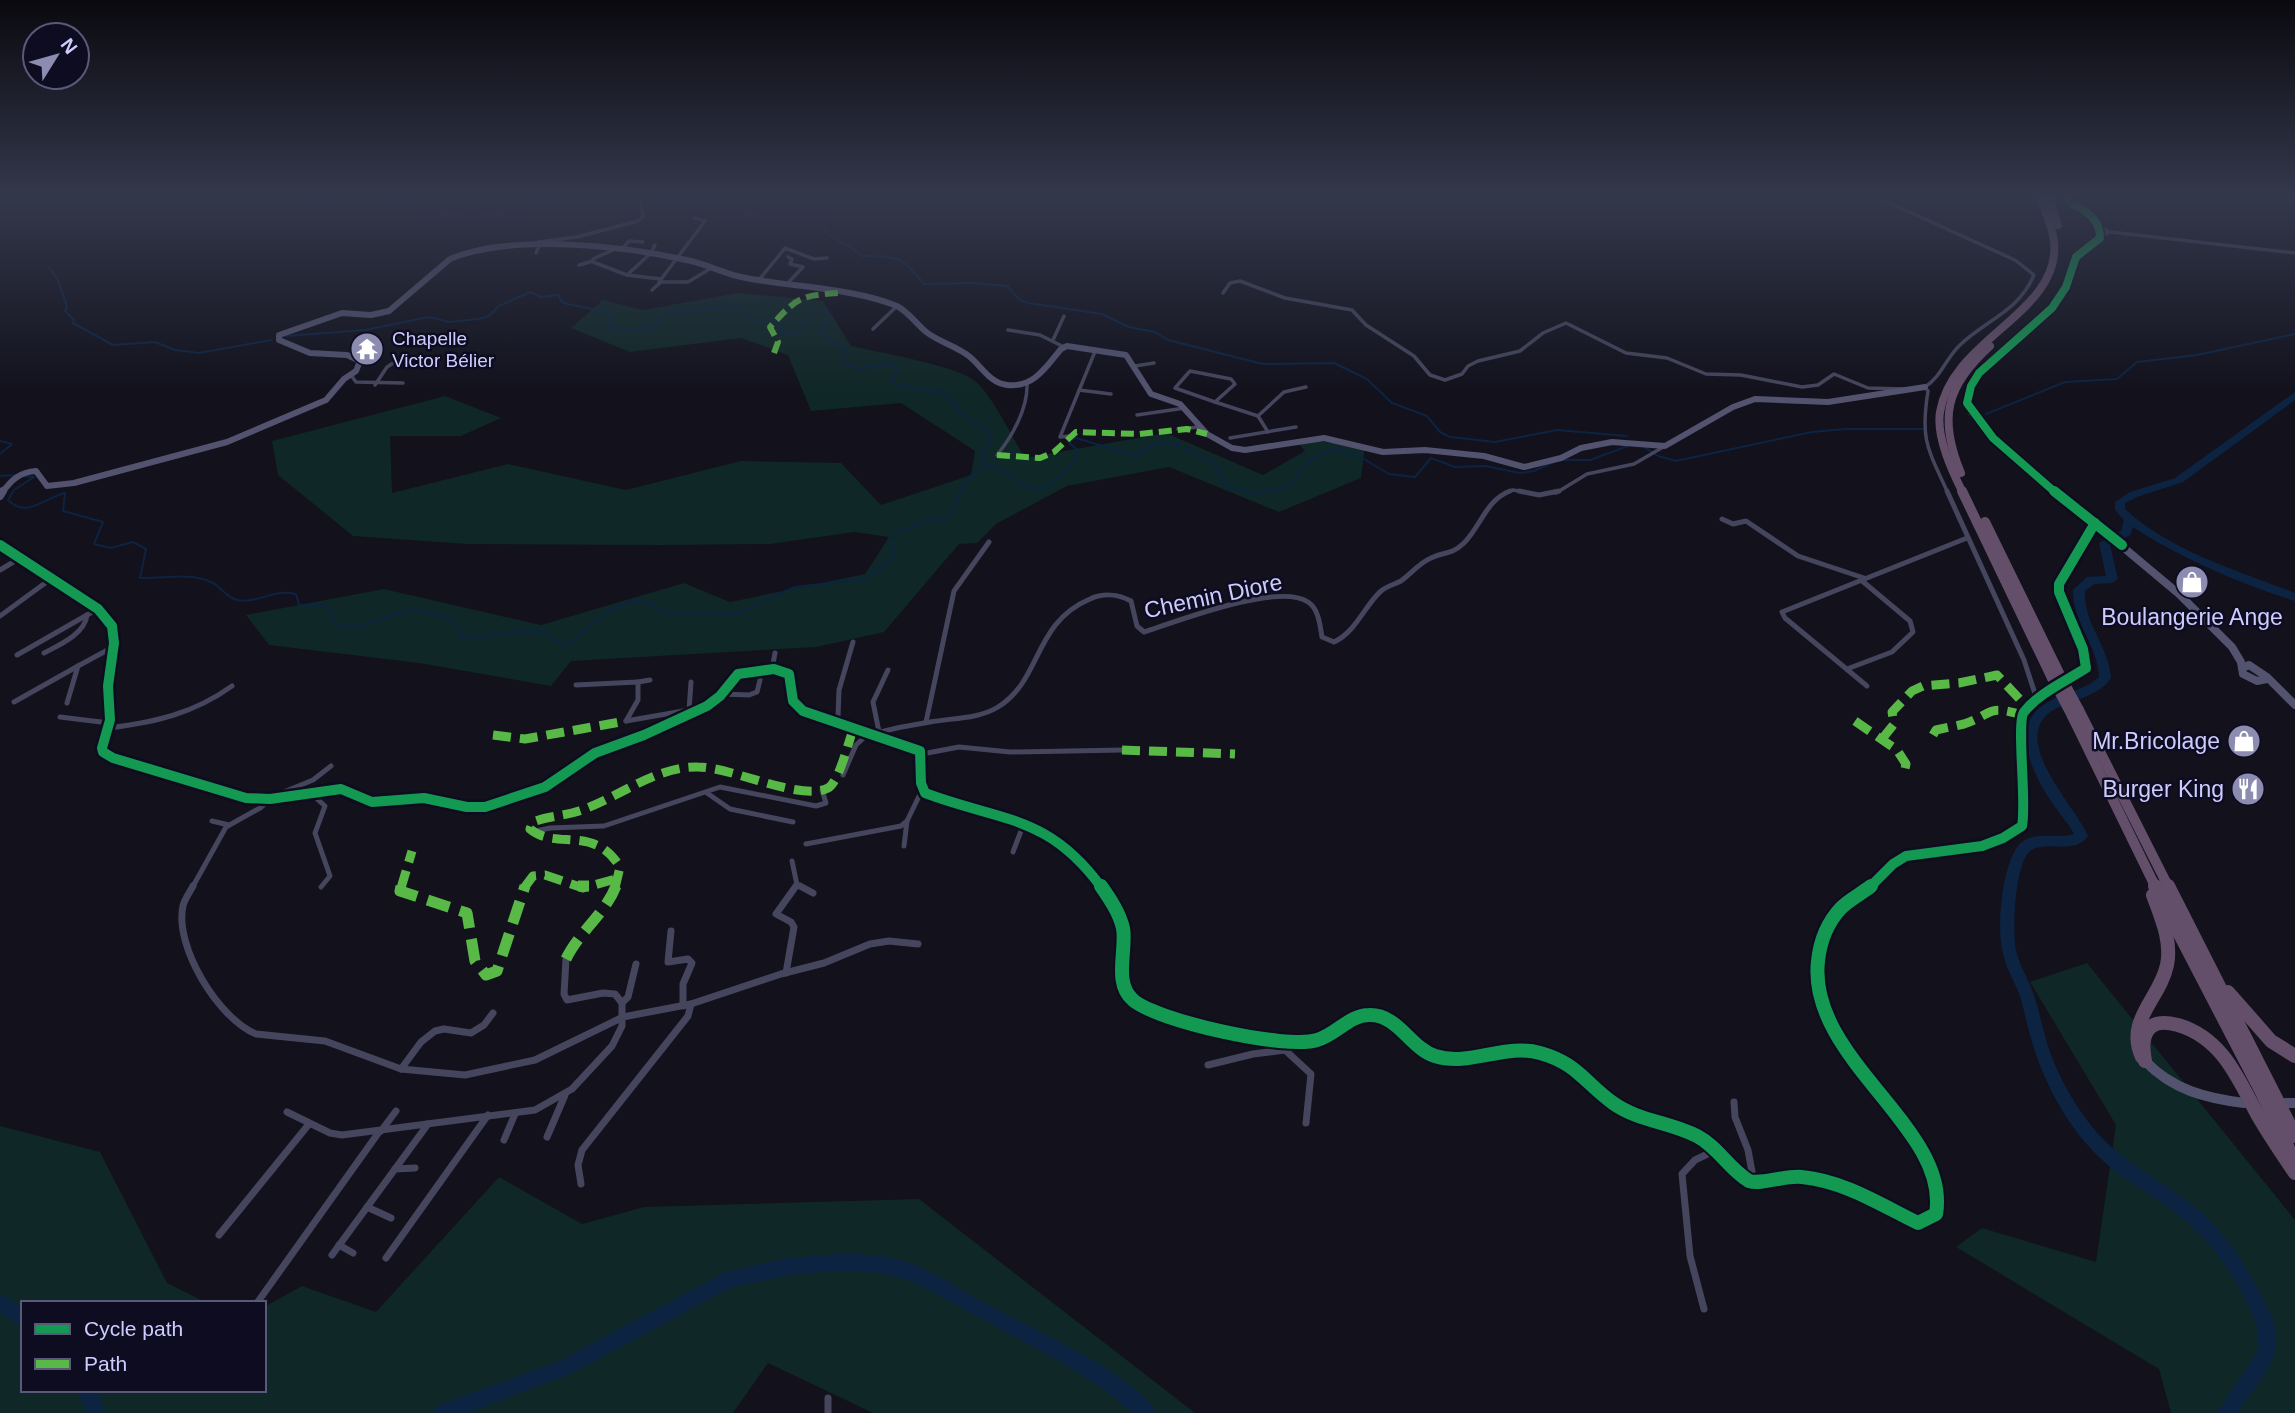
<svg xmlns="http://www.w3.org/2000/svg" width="2295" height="1413" font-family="Arial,sans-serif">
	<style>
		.green { fill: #0f2726 }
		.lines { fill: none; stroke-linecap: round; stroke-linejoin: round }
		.stream { stroke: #0c2442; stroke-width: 2 }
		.river { fill: #0c2442; fill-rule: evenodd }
		.street-far2 { stroke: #45465d; stroke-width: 3.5 }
		.street-far1 { stroke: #45465d; stroke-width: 5 }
		.street { stroke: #45465d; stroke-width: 7 }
		.secondary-far2 { stroke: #535370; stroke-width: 6 }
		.secondary-far1 { stroke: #535370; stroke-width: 8 }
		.secondary { stroke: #535370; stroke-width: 10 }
		.highway-far2 { stroke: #644f6a; stroke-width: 8 }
		.highway-far1 { stroke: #644f6a; stroke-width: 10 }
		.highway { stroke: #644f6a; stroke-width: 14 }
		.highway-bridge { stroke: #644f6a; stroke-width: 10 }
		.quiet-far2 { stroke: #58b947; stroke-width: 6; stroke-dasharray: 13 6; stroke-linecap: butt }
		.quiet-far1 { stroke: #58b947; stroke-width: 9; stroke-dasharray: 18 9; stroke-linecap: butt }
		.quiet { stroke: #58b947; stroke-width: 11; stroke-dasharray: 23 11; stroke-linecap: butt }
		.cycleway-far2-casing { stroke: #0e0c21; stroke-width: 11 }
		.cycleway-far1-casing { stroke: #0e0c21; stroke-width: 15 }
		.cycleway-casing { stroke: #0e0c21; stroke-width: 18 }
		.cycleway-far2 { stroke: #139951; stroke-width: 8 }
		.cycleway-far1 { stroke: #139951; stroke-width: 10 }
		.cycleway { stroke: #139951; stroke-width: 14 }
		.labels { text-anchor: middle; stroke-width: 5; stroke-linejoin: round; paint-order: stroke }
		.far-poi-label { font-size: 19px; fill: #ceccff; stroke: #0e0c21; text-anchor: start }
		.street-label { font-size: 23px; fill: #ceccff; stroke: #0e0c21 }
		.poi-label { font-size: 23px; fill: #ceccff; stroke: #0e0c21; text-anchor: end }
	</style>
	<rect width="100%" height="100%" fill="#12111c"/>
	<g class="green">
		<path d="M738,293L823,301L851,346C877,352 958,366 975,381C993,396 1012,437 1025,458L1166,433L1263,475L1305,451L1295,439L1365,446L1361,478L1279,512L1169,467L1067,486L996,524L977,543L959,544L884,632L816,647L571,661L551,686L419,663L269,645L246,615L384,589L541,625L684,583L730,602L865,574L889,537L854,532L770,544L661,545L467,544L353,536L278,475L272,441L445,396L501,418L461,436H390L392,493L508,464L626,490L741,461L841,463L881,505L971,475L975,451L901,403L811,411L788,355L741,338L630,352L571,328L603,300L643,310Z"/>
		<path d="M2087,963L2295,1220V1413H2171L2159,1369L1956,1247L1982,1228L2096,1262L2116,1125L2030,982Z"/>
		<path d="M0,1126L100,1152L167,1283L207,1303H23V1390H264V1307L302,1286L376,1312L499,1177L582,1224L644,1207L919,1199L1195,1413H873L768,1363L733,1413H0Z"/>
	</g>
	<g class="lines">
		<g class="stream">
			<path d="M204,195H258"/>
			<path d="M306,195L305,204C318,207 328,203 338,195"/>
			<path d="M377,195C394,201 411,208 428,212C474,222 529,214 571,195"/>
			<path d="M665,195L662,201L668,207L699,205L775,219H824L828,222L825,230C835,242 850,244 861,256C899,257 899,254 924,284L974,283L1007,286L1020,300L1028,303L1102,314L1129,327L1155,332L1168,340L1263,364L1334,363L1367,379L1392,403L1427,416L1440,432L1450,437L1495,442L1557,430L1627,436"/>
			<path d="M49,267L58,280L67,307L65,311L74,320L73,323L113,345L155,342L175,350L199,353L271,340"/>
			<path d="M284,336L365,330L429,317L449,322L479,319L489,316L499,306L530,292L541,297L559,295L561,301L567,304L602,311L614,318L609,326L618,331L634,330L652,326L669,313L731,307L741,308L750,321L770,319L784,325L781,334C799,339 802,323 813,314L827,312L832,317L821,329L822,337L846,348L842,360C858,376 875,363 895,364L897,369L892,378L896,385L944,393L953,400L960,413L988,430L992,439L982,455L985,464"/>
			<path d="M1986,414L2065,382L2117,379L2137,362L2197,355L2295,334"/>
			<path d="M0,441L12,444L0,454"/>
			<path d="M1644,447L1658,456L1676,461L1812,432L1845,429H1924"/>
			<path d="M1563,460H1590L1628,446"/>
			<path d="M0,476L16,475"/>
			<path d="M25,476L34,477L14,490L8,500C27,519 44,498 65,493L63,511L103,522L94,544L111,548L133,542L146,549L140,578C163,579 190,572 211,582C221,586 226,598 237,600C258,604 275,588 296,594L299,605H321L330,609L335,624C368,634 388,610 416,610C423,611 431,613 437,615C454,618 458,622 462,639L535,630L546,633L564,647L611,610L632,601L647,602L667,613L736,614L795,587L865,579L892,559L894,552L891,542L894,534L925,521L949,518C958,495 973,451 1005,472C1017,480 1025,488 1039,489C1054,484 1076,466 1078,450L1070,444L1071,440L1076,438L1133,455L1157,443L1174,444L1213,462L1226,485L1253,493L1282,489L1298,479V473L1317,455L1335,449L1357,455L1389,474L1415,477L1431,458L1455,467L1485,466L1520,473L1534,471L1554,462"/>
		</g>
		<g class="river">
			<path d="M2295,392V400L2183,482L2137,497L2125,503V509C2172,552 2237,570 2295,593V601C2243,585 2178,557 2133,527L2130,535L2110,545L2118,579L2112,583L2094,584L2085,591C2083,623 2109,646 2111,678C2098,697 2074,699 2055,709C2005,737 2076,806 2088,836C2073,858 2039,835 2026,856C2015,874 2012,930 2016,950C2019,964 2027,977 2032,990C2039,1008 2042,1027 2048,1046C2059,1079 2080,1116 2105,1141C2129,1165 2159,1180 2186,1200C2220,1225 2242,1258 2261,1295C2270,1312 2280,1330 2275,1350C2269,1374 2251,1393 2237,1413H2217L2257,1352C2261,1331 2253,1316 2244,1297C2225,1259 2199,1229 2165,1205C2141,1188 2113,1173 2093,1151C2066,1123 2044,1082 2033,1045C2028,1030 2025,1014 2021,999C2015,982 2005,967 2002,949C1997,924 2002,867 2018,846C2032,829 2056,840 2074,834C2069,824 2061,816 2055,807C2037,782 2008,730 2042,706C2059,693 2083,692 2099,677C2098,645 2072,622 2073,590L2087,577L2106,576L2099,543L2121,531L2124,520L2115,510V502L2130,492L2175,478Z"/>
			<path d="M836,1254C858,1254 880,1254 900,1260C931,1269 958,1289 986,1304C1022,1323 1142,1378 1156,1413H1133L1103,1389L1061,1362L914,1282L881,1273L836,1271L788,1275L730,1288L570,1374L467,1413H433L436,1407L442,1404L559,1361L726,1272L788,1258Z"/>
			<path d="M0,1294L23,1308V1327L0,1313Z"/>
			<path d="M77,1390H96L106,1413H87Z"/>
		</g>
		<g class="street-far2">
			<path d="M1872,195L2015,260L2034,275C2019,311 1986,320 1960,345C1946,358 1941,377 1925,387L1928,391C1920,441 1928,449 1948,493"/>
			<path d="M694,218L705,221L659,282H688L713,267"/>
			<path d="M2099,227L2110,232L2101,236"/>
			<path d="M2110,232L2295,253"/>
			<path d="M538,242L577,237L638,221L643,217L640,195"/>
			<path d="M623,248L629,241L643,242"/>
			<path d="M615,249L593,259V262L627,275L661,279"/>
			<path d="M536,253L539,246"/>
			<path d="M579,265L593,261"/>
			<path d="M627,275L651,253L655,245"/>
			<path d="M759,280L785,248L814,259L827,258"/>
			<path d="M787,284L803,267L790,264L792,259L788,257"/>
			<path d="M652,290L660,283"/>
			<path d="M1223,293L1230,283L1240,281L1285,298L1352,310L1366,325L1414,356L1430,375L1445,380L1462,374L1468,366L1478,361L1520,351L1543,333L1566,323L1626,353L1667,358L1706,374L1741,375L1802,387L1818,385L1834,374L1868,388L1905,389"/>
			<path d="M873,329L896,307"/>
			<path d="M1008,330L1040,335L1064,347"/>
			<path d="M1053,340L1064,316"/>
			<path d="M1135,366L1154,363"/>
			<path d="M1190,371L1231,379L1235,384L1215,402L1175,388Z"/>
			<path d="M351,375L356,382L403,383"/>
			<path d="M375,385L387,367L401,358"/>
			<path d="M1079,390L1111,394"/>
			<path d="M1215,402L1258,416L1284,392L1306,387"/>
			<path d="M1137,415L1185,408"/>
			<path d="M1258,416L1268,432"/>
			<path d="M1178,429L1199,427"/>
			<path d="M1069,436L1060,437L1096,349"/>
			<path d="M1230,438L1296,427"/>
			<path d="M997,455C1012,437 1028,408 1027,384"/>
			<path d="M1505,493L1513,490L1529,493"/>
			<path d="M1556,493L1587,474L1634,464L1665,446"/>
		</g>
		<g class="street-far1">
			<path d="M1519,491L1539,495L1559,491"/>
			<path d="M1947,491L2024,660L2037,700"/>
			<path d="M1722,519L1733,524L1746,521L1798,556L1864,578"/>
			<path d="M0,570L20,558"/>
			<path d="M0,616L52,578"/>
			<path d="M44,653C59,645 85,634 87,615L98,609"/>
			<path d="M17,655L87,615"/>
			<path d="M772,669L775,653"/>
			<path d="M1847,669L1892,652L1913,632L1910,621L1861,580"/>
			<path d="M638,682L650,680"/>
			<path d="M576,685L638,682V700L626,721"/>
			<path d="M1867,686L1785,618L1782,612L1967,538"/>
			<path d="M722,694L749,695L757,692L760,680"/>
			<path d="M14,702L78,666"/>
			<path d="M67,703L78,666L115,646"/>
			<path d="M689,711L691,682"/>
			<path d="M60,717L109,723"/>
			<path d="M626,721L689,710"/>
			<path d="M926,722L954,591L989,542"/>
			<path d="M834,723L838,716L839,690L853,642"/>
			<path d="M109,728C155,722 193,714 232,686"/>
			<path d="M879,732L873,702L888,670"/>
			<path d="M872,734C891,729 910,725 930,722C952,718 979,719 998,707C1042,680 1033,623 1090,599C1103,593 1118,594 1131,601L1137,626L1144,632C1178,621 1278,582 1308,602C1319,609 1320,626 1322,637L1334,642C1356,632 1365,605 1381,591C1387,586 1395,584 1401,581C1411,574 1419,563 1431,558C1445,551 1450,556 1464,543C1481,526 1486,500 1510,491"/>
			<path d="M922,754L959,747L1010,752L1122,750"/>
			<path d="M843,775L856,745L868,734"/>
			<path d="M317,793L316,798L325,806L315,833L330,876L321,887"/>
			<path d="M707,793L730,809L793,822"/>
			<path d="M212,821L229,825"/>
			<path d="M531,832L550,828L604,826L720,787L816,806L826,803L822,790"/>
			<path d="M806,844L901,826L907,821L922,790"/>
			<path d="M904,846L907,821"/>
			<path d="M1013,852L1024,823"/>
			<path d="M792,861L797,885L795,888"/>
			<path d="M797,885L803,888"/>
			<path d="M192,888L226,827L260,808L274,796L313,780L331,766"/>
		</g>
		<g class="street">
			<path d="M193,886C190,892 184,900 183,906C174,947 219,1019 256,1034L325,1041L401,1069L465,1075L535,1060L623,1017L691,1004L781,974L824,963L870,944L889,941L918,944"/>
			<path d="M800,886L813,893"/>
			<path d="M671,931L668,962L688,959L692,963L683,984V1006"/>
			<path d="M786,973L794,927L791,922L776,914L796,886"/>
			<path d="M622,1003L628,997L636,964"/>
			<path d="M1285,1050L1311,1074L1306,1123"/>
			<path d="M1208,1065L1253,1054L1285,1050L1297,1045"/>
			<path d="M401,1069L421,1042L435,1031L444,1029L471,1033L484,1025L493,1013"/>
			<path d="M1734,1102L1735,1117L1748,1150L1754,1183"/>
			<path d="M287,1112L330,1133L342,1135L535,1110L572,1089L612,1046L622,1026V1003L615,994L603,993L567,1000L564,994L566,959"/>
			<path d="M381,1131L396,1111"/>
			<path d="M547,1137L565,1095"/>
			<path d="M504,1140L515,1114"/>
			<path d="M395,1169L415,1168"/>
			<path d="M581,1184L578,1165L582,1150L688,1016L691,1004"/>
			<path d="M367,1207L391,1218"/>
			<path d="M219,1235L309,1124"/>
			<path d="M339,1245L353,1253"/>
			<path d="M332,1255L428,1124"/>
			<path d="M386,1258L488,1115"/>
			<path d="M257,1303L379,1132"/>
			<path d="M1704,1309L1690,1256L1682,1174L1695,1160L1716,1150"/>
			<path d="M828,1398V1413"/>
		</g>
		<g class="secondary-far2">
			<path d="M2063,195L2078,208"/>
			<path d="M2,493C11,480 20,472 36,471L47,486L74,483L227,442L326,400L344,379L356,371L360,361L347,355L310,353L279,340V335L342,313L371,315L389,311L450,259C512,233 626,246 691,261C709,265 727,275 746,278C793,287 852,288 897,306C907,311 916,323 925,331C938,342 957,346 970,357C982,367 990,383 1007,385C1034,388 1046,367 1061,349L1067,346L1126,355L1151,394L1180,404L1207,434L1232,448L1245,450L1324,438L1383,452L1425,450L1484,456L1524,467L1561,458L1581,448L1612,442L1665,446L1733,407L1755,399L1828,402L1925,387"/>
			<path d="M2058,493L2000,444L1971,413L1967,403L1971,386L1987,364L2052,308L2066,287L2076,257L2100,238C2100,221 2089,212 2074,205"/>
		</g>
		<g class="secondary-far1">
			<path d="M2056,491L2179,594L2232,647L2241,662L2243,674L2257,681L2267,679"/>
			<path d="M0,496L3,491"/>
			<path d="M0,545L98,609L112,626L114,643L108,686L110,720L102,748L103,752L113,758L246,798L270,799L341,789L372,802L424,798L467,807H485L545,787L595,753L644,735L707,706L720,696L738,674L774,669L789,674L793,701L803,711L920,751L921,783L925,793C1002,822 1048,814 1102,888"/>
			<path d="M2242,668L2249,665L2267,677L2295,705"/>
			<path d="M2071,680L2086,668V658L2059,592V584L2095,523"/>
			<path d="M1869,888L1893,864L1906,856L1982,846L2003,838L2022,826L2026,787L2020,720L2032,703L2053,691"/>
		</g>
		<g class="secondary">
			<path d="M1101,886C1110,899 1119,912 1123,928C1127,950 1113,983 1133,1000C1157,1021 1287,1050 1317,1040C1336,1035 1349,1015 1369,1015C1398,1014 1410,1048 1435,1056C1470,1067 1505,1043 1540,1053C1577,1063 1585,1083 1613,1103C1638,1121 1670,1122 1697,1136C1718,1147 1729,1169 1749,1181C1762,1185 1785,1175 1802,1177C1844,1181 1881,1205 1918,1223L1936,1214C1951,1128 1807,1059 1818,961C1820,942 1827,923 1841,908C1850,899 1861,894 1871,886"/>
			<path d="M2145,1061C2173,1090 2205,1098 2244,1103"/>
			<path d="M2286,1103H2295"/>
		</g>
		<g class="highway-far2">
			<path d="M2048,195L2058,225"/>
			<path d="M1961,473C1938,418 1946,386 1990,346"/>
			<path d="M1963,493C1952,471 1936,437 1940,412C1952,338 2062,313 2054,241C2052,226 2044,209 2039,195"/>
		</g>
		<g class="highway-far1">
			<path d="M1962,491L2052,678"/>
			<path d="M1985,522L2061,677"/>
			<path d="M2079,710L2169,888"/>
			<path d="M2072,716L2156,888"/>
		</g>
		<g class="highway">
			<path d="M2155,886L2261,1090L2295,1163"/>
			<path d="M2168,886L2295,1136"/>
			<path d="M2228,992L2271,1041L2295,1056"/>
			<path d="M2142,1057C2125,1020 2160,999 2167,965C2172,941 2161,917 2153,895"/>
			<path d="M2145,1061C2143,1049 2141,1034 2152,1026C2159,1021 2170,1023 2178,1025C2222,1038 2238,1078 2257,1114C2269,1135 2282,1154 2295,1173"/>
		</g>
		<g class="highway-bridge">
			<path d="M2061,677L2079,710"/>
			<path d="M2052,678L2072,716"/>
		</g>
		<g class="quiet-far2">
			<path d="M774,353L778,342L770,327C797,298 798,296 838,293"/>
			<path d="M997,455L1040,458L1054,452L1076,432L1139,434L1187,429L1207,434"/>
		</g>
		<g class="quiet-far1">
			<path d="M1855,721L1897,750L1906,764L1904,773"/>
			<path d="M493,735L525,739L626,721"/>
			<path d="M1933,735L1936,730C1945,728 1955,726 1964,724C1994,714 1985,704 2022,715"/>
			<path d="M1882,739L1894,724L1892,712L1912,691L1923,686L1959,683L1997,675L2028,708"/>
			<path d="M1122,750L1235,754"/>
			<path d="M401,888L412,851"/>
			<path d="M524,888L533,876L545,875L583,888L619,878"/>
			<path d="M615,888L620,867C594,824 556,851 530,829L533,822C548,816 564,816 579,811C618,798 656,766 698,767C732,767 801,802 828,788C839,782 848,743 853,730"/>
		</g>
		<g class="quiet">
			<path d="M401,886L400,891L467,913L475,961L486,975L497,971L525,886"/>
			<path d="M578,886H589"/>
			<path d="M566,959C579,932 605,914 616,886"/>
		</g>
		<defs>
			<path id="cycleway-far2" d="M2056,493L1993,438L1967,403L1971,386L1979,373L2052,308L2066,287L2076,257L2100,238C2100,221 2089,212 2074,205"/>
			<g id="cycleway-far1">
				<path d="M2054,491L2122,545"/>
				<path d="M0,545L98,609L112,626L114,643L108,686L110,720L102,748L103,752L113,758L246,798L270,799L341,789L372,802L424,798L467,807H485L545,787L595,753L644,735L707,706L720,696L738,674L774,669L789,674L793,701L803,711L920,751L921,783L925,793C1002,822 1048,814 1102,888"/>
				<path d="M1869,888L1893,864L1906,856L1982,846L2003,838L2022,826C2027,803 2016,722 2024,712C2039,693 2066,681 2086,668L2083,649L2059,592V584L2095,523"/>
			</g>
			<path id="cycleway" d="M1101,886C1110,899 1119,912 1123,928C1127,950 1113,983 1133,1000C1157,1021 1287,1050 1317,1040C1336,1035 1349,1015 1369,1015C1398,1014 1410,1048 1435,1056C1470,1067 1505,1043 1540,1053C1577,1063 1585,1083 1613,1103C1638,1121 1670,1122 1697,1136C1718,1147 1729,1169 1749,1181C1762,1185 1785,1175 1802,1177C1844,1181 1881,1205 1918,1223L1936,1214C1951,1128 1807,1059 1818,961C1820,942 1827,923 1841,908C1850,899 1861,894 1871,886"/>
		</defs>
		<use href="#cycleway-far2" class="cycleway-far2-casing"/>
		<use href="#cycleway-far1" class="cycleway-far1-casing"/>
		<use href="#cycleway" class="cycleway-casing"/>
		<use href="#cycleway-far2" class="cycleway-far2"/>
		<use href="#cycleway-far1" class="cycleway-far1"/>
		<use href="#cycleway" class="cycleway"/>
	</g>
	<linearGradient id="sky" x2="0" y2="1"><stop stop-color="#0a090f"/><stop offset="0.5" stop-color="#33384b"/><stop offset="1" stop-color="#33384b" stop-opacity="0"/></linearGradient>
	<rect width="2295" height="393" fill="url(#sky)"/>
	<defs>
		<symbol id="temple-disc" viewBox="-11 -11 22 22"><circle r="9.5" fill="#8c8bb0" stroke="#0e0c21"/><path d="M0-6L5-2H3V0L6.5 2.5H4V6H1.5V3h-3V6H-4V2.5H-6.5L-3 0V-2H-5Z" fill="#fff"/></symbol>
		<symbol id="shop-disc" viewBox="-11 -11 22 22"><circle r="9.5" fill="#8c8bb0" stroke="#0e0c21"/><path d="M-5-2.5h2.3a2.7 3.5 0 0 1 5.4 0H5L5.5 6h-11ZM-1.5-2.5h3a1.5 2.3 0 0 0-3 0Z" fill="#fff"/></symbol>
		<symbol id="restaurant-disc" viewBox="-11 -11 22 22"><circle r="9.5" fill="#8c8bb0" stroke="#0e0c21"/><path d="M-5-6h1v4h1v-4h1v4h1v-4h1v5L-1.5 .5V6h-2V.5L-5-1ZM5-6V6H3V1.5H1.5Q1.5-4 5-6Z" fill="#fff"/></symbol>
	</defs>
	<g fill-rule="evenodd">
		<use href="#temple-disc" x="348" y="330" width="38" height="38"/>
		<use href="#shop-disc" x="2173" y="563" width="38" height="38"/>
		<use href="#shop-disc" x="2225" y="722" width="38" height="38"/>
		<use href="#restaurant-disc" x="2229" y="770" width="38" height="38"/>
	</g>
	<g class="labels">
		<g class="far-poi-label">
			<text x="392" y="345">Chapelle<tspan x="392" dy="22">Victor Bélier</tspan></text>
		</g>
		<g class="street-label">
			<text transform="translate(1213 596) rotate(-12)" y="8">Chemin Diore</text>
		</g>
		<g class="poi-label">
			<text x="2192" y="625" text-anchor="middle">Boulangerie Ange</text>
			<text x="2220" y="749">Mr.Bricolage</text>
			<text x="2224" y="797">Burger King</text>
		</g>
	</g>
	<rect x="21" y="1301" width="245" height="91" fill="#0e0c21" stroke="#5b597a" stroke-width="2"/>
	<rect x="35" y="1324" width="35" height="10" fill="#139951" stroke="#5b597a" stroke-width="2"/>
	<text x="84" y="1336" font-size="21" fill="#ceccff">Cycle path</text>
	<rect x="35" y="1359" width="35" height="10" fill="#58b947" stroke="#5b597a" stroke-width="2"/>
	<text x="84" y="1371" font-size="21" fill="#ceccff">Path</text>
	<g transform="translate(56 56) rotate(53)"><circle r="33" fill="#0e0c21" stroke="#5b597a" stroke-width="2"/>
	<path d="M0-5L12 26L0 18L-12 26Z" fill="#8c8bb0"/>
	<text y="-10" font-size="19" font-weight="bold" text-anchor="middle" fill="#ceccff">N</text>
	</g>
</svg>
